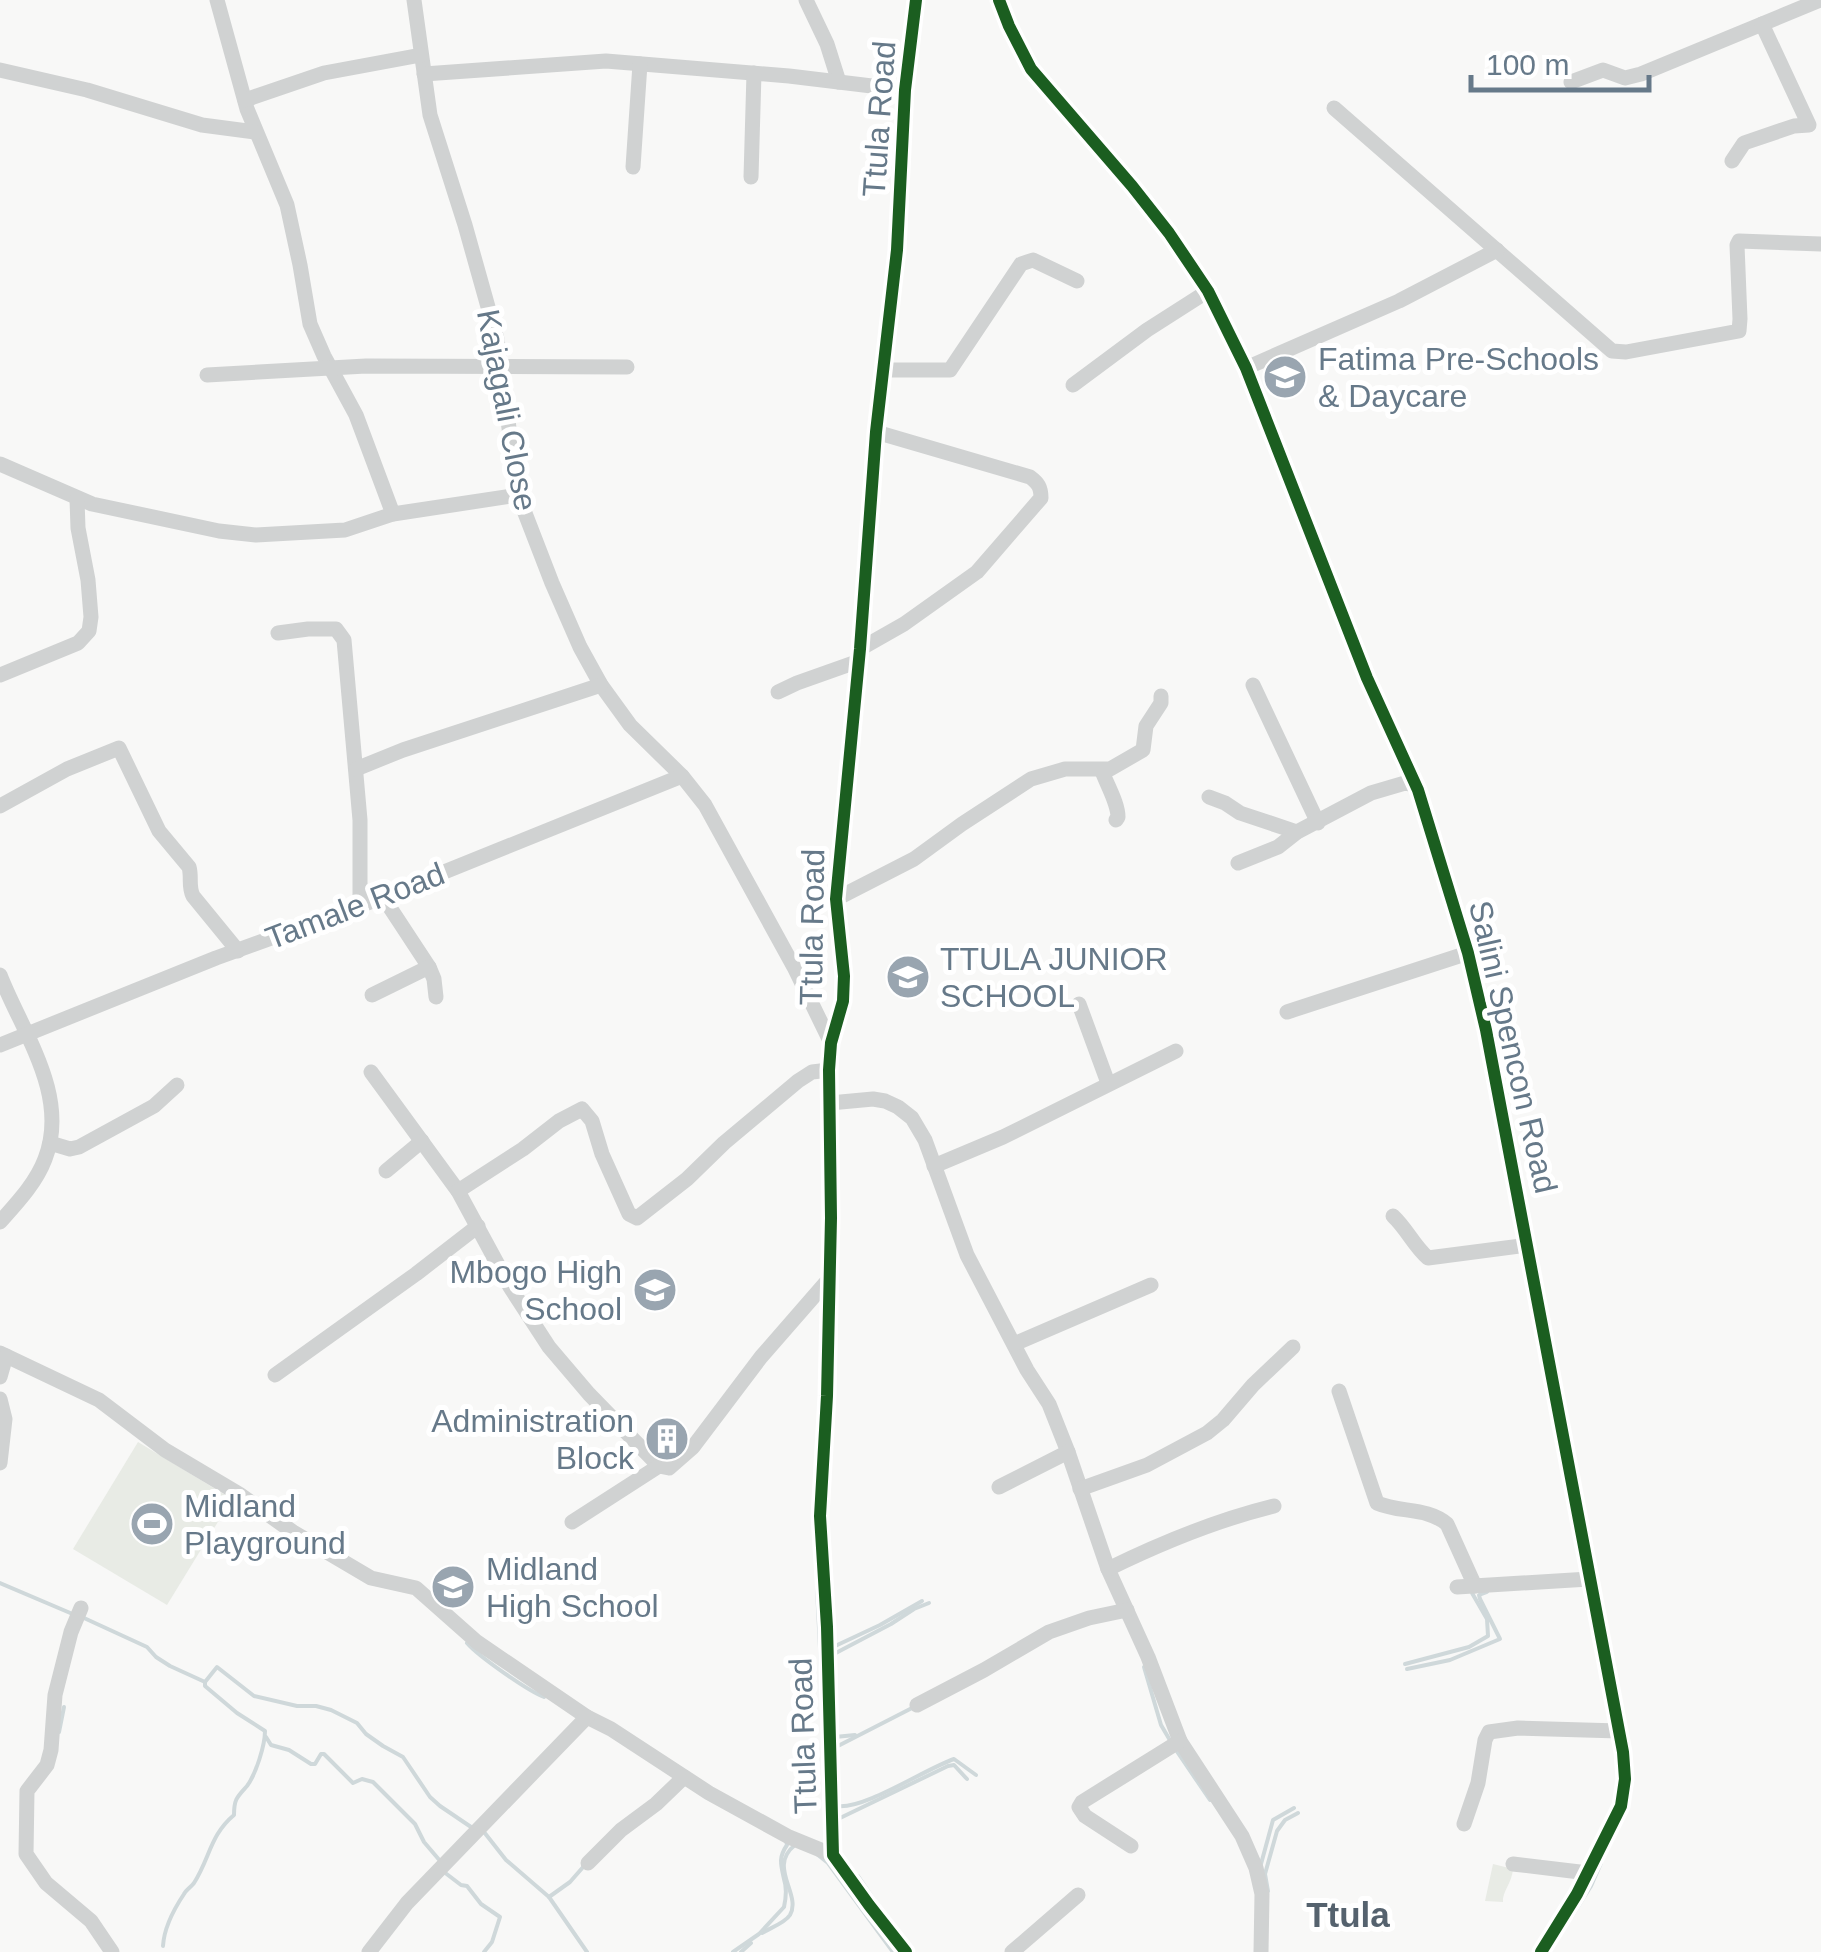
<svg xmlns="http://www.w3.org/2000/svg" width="1821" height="1952" font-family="Helvetica,sans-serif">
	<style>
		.green { fill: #e8ebe5 }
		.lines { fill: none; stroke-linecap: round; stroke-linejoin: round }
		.stream { stroke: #cfd8da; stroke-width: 4 }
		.minor { stroke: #d0d2d2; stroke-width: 15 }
		.cycleway-casing { stroke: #fff; stroke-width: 19 }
		.cycleway { stroke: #1b5e20; stroke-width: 12 }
		.labels { text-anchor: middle; stroke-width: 10; stroke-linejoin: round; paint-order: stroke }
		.street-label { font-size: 32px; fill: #667989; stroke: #fff }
		.poi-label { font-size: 32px; fill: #667989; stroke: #fff; text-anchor: start }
		.neighbourhood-label { font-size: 35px; font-weight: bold; fill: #55626e; stroke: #fff }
	</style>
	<rect width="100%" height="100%" fill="#f8f8f7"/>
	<g class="green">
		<path d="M138,1442L232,1499L167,1605L73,1549Z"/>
		<path d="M1493,1864L1513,1869C1512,1883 1502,1892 1503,1902L1485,1901Z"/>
	</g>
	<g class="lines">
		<g class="stream">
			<path d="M0,1583L75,1615"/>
			<path d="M817,1588L821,1668"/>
			<path d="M84,1618L147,1647L156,1657L170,1666L205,1682V1686L237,1713L265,1731C265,1745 256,1774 247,1786C237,1797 234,1799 234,1815C210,1835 210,1858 194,1883C191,1887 186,1890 184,1894C174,1909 164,1928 163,1946"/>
			<path d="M467,1643C478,1656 528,1691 544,1697"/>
			<path d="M833,1647L880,1625L922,1601"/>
			<path d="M832,1655L891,1624L914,1609L929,1603"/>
			<path d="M1405,1664L1469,1647L1488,1636L1487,1619L1472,1593"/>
			<path d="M1144,1667L1161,1725L1171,1742"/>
			<path d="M1407,1669L1450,1660L1500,1639L1480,1599L1479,1595L1487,1592"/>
			<path d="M205,1682L217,1667L254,1696L297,1706H316L331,1710L357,1723L366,1734L383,1746L403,1757L430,1797L440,1806L474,1829"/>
			<path d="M59,1732L64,1707"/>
			<path d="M266,1737L271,1745L289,1750L311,1764H315L321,1754H324L353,1783L362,1779L373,1782L415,1824L424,1842L441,1862"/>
			<path d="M835,1737L855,1735"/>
			<path d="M834,1748L914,1707"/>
			<path d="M1176,1750L1210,1800"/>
			<path d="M837,1806C864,1810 925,1769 954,1759L976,1775"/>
			<path d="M838,1819L948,1766L954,1765L967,1779"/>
			<path d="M484,1832L506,1860L549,1897L587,1952"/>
			<path d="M818,1855L828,1863L893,1952"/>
			<path d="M1261,1864L1273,1820L1294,1808"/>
			<path d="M444,1872L461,1885L467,1886L481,1904L500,1917L492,1942L484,1952"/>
			<path d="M858,1876L875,1901"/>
			<path d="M1268,1891L1265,1874L1277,1831L1285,1820L1298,1813"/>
			<path d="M549,1897L570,1882L584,1866"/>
			<path d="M1572,1916L1591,1886L1601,1863"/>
			<path d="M762,1933C770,1928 785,1923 790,1915C802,1894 767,1867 795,1845"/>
			<path d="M733,1952L759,1934L784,1907C786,1898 787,1888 784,1879C781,1865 778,1858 787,1845L786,1840"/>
			<path d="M741,1952L751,1943"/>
		</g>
		<g class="minor">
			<path d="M217,0L247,109L287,205L300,265L310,324L324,356L356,415L393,514"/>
			<path d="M414,0L430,115L465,225L497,339L518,495L552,583L580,647L601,685L630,725L682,776L705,805L795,969L831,1043"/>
			<path d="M806,0L827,44L839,82"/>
			<path d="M999,0L1009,26L1031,69L1132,186L1169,233L1208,291L1246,368L1367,678L1418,790L1468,953L1486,1030L1623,1752L1625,1779L1621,1806L1577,1894L1541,1952"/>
			<path d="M0,70L87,90L202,125L255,132"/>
			<path d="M424,74L606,61L789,76L905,90"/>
			<path d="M1571,82L1603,70L1625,78L1641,74L1820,0"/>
			<path d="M245,100L324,73L421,55"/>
			<path d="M1334,108L1612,351L1626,352L1739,331L1740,319L1737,245L1739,241L1821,244"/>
			<path d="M1732,161L1744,143L1794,126L1809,125L1762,24"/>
			<path d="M633,167L640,64"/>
			<path d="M751,177L754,73"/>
			<path d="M1246,368L1399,301L1497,250"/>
			<path d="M883,370H950L1021,264L1033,260L1077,281"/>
			<path d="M207,375L366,366L627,367"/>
			<path d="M1073,385L1147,330L1208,291"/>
			<path d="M0,464L92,504L219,531L256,535L345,530L393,514L518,495"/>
			<path d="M278,633L308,629H336L344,640L360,820V906"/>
			<path d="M860,649L904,624L977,572L1041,498C1041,487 1038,483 1030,477L876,432"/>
			<path d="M0,675L78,643L89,631L91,617L88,580L78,528L77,499"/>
			<path d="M1253,685L1318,823"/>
			<path d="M778,692L797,683L859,661"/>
			<path d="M356,769L403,750L601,685"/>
			<path d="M1102,771C1107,785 1118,803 1118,817L1116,820"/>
			<path d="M1209,797L1225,803L1240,813L1297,832"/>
			<path d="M0,806L67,769L119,748L159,831L189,867C192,877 188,886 193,896L238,951"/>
			<path d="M1238,863L1278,847L1297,832L1371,793L1405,783L1416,785"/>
			<path d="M383,897L429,967L434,979L436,997"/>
			<path d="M836,899L914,859L962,824L1031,779L1065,769H1110L1143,750L1146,726L1161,703V696"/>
			<path d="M0,975C22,1032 70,1095 45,1159C36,1183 17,1203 0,1222"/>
			<path d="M372,995L429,967"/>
			<path d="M1079,1004L1108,1083"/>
			<path d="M1287,1012L1468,953"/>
			<path d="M0,1045L216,958L360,906L682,776"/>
			<path d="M371,1072L458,1191L510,1287L549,1347L589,1394L659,1466L669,1468L693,1447L761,1357L829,1279"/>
			<path d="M830,1103L873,1099L885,1101L898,1107L912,1118L925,1140L967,1255L1027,1370L1049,1404L1068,1452L1108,1569L1148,1657L1180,1741L1242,1836L1256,1868L1262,1894L1261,1952"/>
			<path d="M50,1143L70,1149L79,1147L154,1106L177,1085"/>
			<path d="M934,1166L1003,1137L1176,1051"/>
			<path d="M386,1171L422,1141"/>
			<path d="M458,1191L523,1149L559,1121L582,1109L592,1121L602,1154L629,1214L637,1218L687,1179L724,1143L798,1081L812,1072L829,1070"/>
			<path d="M1393,1216C1407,1229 1414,1246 1428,1258L1528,1245"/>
			<path d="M1014,1344L1151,1285"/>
			<path d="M0,1353L99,1400L165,1450L239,1494L293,1532L371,1578L416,1588L477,1642L587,1717L611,1729L709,1793L789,1837L833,1855"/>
			<path d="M275,1375L416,1274L478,1226"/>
			<path d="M0,1377L6,1356"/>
			<path d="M1339,1391L1377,1503C1400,1513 1427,1507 1447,1524L1475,1586"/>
			<path d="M0,1399L5,1419L0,1463"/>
			<path d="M999,1487L1068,1452"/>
			<path d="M1080,1489L1147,1465L1207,1433L1223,1420L1253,1385L1293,1347"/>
			<path d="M572,1522L659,1466"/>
			<path d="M1108,1569C1161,1543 1217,1520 1274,1506"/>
			<path d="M1457,1587L1589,1579"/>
			<path d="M81,1608L71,1632L55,1695L51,1750L47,1765L27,1791L26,1854L46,1883L91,1921L112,1952"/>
			<path d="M917,1705L984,1670L1049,1632L1089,1618L1127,1610"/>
			<path d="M1464,1824L1478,1783L1485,1740L1489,1732L1518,1728L1619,1731"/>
			<path d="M1131,1846L1085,1816L1079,1807L1082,1802L1180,1741"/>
			<path d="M588,1863L621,1830L656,1804L684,1777"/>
			<path d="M1513,1864L1588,1873"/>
			<path d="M369,1952L407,1903L587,1717"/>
			<path d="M906,1952L869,1905L833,1855L827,1627L820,1516L827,1396L831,1218L829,1070L831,1043L843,1001L844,976L836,899L860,649L876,432L897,250L905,90L916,0"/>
			<path d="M1012,1952L1078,1895"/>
		</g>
		<defs>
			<g id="cycleway">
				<path d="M999,0L1009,26L1031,69L1132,186L1169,233L1208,291L1246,368L1367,678L1418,790L1468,953L1486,1030L1623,1752L1625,1779L1621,1806L1577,1894L1541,1952"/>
				<path d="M906,1952L869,1905L833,1855L827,1627L820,1516L827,1396L831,1218L829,1070L831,1043L843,1001L844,976L836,899L860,649L876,432L897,250L905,90L916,0"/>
			</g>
		</defs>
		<use href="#cycleway" class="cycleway-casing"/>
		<use href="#cycleway" class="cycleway"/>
	</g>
	<defs>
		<symbol id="school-disc" viewBox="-11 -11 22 22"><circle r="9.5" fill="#99a5b0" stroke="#fff"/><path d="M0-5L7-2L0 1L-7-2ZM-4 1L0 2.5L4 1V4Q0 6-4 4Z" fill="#fff"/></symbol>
		<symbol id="building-disc" viewBox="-11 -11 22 22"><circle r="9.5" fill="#99a5b0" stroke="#fff"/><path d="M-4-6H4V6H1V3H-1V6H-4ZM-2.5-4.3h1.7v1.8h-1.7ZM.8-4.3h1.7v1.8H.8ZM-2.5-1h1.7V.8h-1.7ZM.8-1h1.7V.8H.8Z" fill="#fff"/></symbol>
		<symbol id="stadium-disc" viewBox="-11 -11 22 22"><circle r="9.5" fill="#99a5b0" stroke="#fff"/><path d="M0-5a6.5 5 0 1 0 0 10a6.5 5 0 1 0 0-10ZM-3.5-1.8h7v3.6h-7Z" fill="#fff"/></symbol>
	</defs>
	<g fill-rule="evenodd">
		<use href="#school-disc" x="1260" y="352" width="50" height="50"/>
		<use href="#school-disc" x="883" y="952" width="50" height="50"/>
		<use href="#school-disc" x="630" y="1265" width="50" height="50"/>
		<use href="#building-disc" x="642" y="1414" width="50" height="50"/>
		<use href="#stadium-disc" x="127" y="1499" width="50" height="50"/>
		<use href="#school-disc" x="428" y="1562" width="50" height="50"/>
	</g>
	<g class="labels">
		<g class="street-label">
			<text transform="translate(879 119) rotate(-86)" y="11">Ttula Road</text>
			<text transform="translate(507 410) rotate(79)" y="11">Kajagali Close</text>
			<text transform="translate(355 906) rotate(-21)" y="11">Tamale Road</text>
			<text transform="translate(812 927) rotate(-89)" y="11">Ttula Road</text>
			<text transform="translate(1513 1047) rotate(77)" y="11">Salini Spencon Road</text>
			<text transform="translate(803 1736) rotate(-92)" y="11">Ttula Road</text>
		</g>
		<g class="poi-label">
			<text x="1318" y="370">Fatima Pre-Schools<tspan x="1318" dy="37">&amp; Daycare</tspan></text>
			<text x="940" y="970">TTULA JUNIOR<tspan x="940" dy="37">SCHOOL</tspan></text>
			<text x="622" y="1283" text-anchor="end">Mbogo High<tspan x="622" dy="37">School</tspan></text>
			<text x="634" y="1432" text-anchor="end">Administration<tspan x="634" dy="37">Block</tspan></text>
			<text x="184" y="1517">Midland<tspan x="184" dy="37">Playground</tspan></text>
			<text x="486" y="1580">Midland<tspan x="486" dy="37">High School</tspan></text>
		</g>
		<g class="neighbourhood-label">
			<text x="1348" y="1927">Ttula</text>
		</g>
	</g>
	<path d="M1471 75v15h178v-15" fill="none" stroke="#667989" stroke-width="5"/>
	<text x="1486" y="75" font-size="30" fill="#667989" stroke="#ffffff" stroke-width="8" paint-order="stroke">100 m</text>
</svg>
